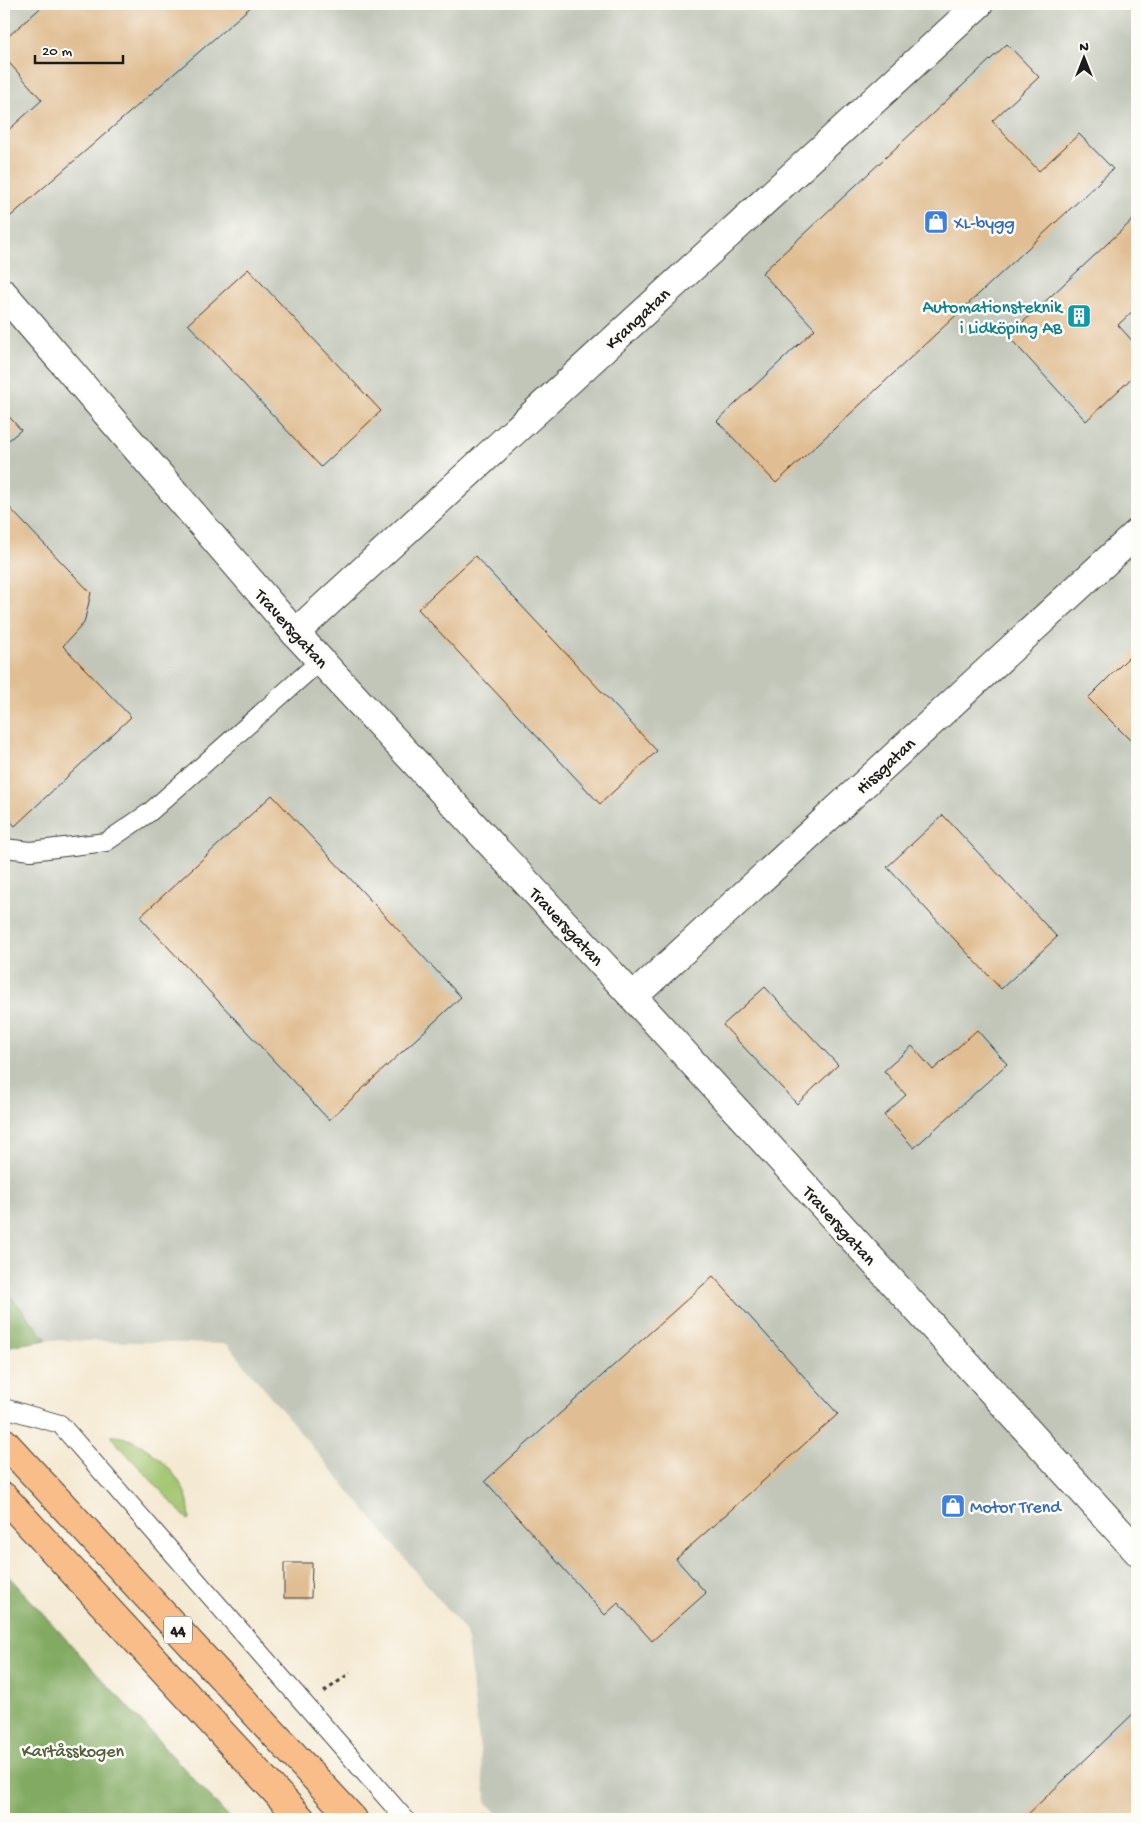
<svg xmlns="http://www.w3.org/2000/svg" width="1141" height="1823" font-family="'Gochi Hand',sans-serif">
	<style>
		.industrial { fill: #c2c6b9 }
		.green { fill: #a3c56f; stroke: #607046 }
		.forest { fill: #82aa62; stroke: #4f633f }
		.building { fill: #e0bd92 }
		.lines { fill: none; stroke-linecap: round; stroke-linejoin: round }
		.lane-casing { stroke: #3c3b37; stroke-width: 20 }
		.street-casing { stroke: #3c3b37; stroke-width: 30 }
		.primary-casing { stroke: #3c3b37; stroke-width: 30 }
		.path { stroke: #3c3b37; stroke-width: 3; stroke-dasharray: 4 4; stroke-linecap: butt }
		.lane { stroke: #fff; stroke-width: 18 }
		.street { stroke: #fff; stroke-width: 28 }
		.primary { stroke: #f8bd89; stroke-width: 28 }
		.labels { text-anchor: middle; stroke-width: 5; stroke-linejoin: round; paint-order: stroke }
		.shield { fill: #fdfcf7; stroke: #605f5e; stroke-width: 1 }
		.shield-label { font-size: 16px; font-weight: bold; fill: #1c1c1c }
		.shop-label { font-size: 18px; fill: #366cbe; stroke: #fdfcf7; text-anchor: start }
		.culture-label { font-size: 18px; fill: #0d838f; stroke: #fdfcf7; text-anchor: end }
		.street-label { font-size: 18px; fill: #1c1c1c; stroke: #fdfcf7 }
		.park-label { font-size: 18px; fill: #52603d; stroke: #fdfcf7 }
	</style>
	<rect width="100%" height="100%" fill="#fdfcf7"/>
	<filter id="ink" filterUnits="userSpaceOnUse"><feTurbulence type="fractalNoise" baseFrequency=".02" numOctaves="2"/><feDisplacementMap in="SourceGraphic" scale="10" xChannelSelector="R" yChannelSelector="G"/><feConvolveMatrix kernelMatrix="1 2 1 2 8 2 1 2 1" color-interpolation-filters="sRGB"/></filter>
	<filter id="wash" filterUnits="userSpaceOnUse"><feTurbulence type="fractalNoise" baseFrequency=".0096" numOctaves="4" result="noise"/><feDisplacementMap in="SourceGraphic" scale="20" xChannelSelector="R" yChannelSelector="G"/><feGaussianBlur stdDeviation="1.12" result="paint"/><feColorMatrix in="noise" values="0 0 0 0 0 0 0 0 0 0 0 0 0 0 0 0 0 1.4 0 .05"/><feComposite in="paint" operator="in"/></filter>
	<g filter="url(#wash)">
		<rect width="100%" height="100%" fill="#f4e9d2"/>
		<path class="industrial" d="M4,4H1137V1819H503L486,1802L466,1632L227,1344L47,1340L4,1288Z"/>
		<path class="green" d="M110,1436C138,1434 178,1470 186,1496C189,1503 189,1511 190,1519L188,1520Z"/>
		<g class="forest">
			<path d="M4,1288L47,1340L4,1347Z"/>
			<path d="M4,1571L230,1819H4Z"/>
		</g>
		<g id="blocks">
			<g class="building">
				<path d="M45,4H254L4,222V134L42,100L4,57V40Z"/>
				<path d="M1007,44L1039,77L992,121L1039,171L1079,134L1113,169L776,483L717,421L815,329L762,273Z"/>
				<path d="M1137,216V307L1118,325L1137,346V373L1086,421L1008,336Z"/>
				<path d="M248,269L381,411L321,467L188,324Z"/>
				<path d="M4,411L21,430L4,444Z"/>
				<path d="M4,502L91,593L84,623L63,646L131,717L15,826L4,814Z"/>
				<path d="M475,556L657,751L600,804L418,609Z"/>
				<path d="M1137,649V747L1088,698Z"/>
				<path d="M272,795L461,997L329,1120L140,917Z"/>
				<path d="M943,815L1057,937L1001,989L887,867Z"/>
				<path d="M765,987L838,1065L797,1104L723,1025Z"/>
				<path d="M977,1030L1007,1064L914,1148L884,1115L906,1095L884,1071L912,1046L933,1070Z"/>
				<path d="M713,1276L838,1414L676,1559L706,1593L652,1641L618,1603L605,1615L485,1481Z"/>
				<path d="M284,1563H312L311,1598H284Z"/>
				<path d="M1137,1710V1819H1023Z"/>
			</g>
		</g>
	</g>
	<g filter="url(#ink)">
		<use href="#blocks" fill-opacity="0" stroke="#3c3b37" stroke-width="1"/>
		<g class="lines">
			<defs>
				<g id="lane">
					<path d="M4,848L31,851L106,842L150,812L321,660"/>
					<path d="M4,1408L60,1424L405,1819"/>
				</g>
				<g id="street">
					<path d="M4,294L295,633L633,997L1137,1551"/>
					<path d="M295,633L979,4"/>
					<path d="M633,997L1137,533"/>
				</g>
				<g id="primary">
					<path d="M4,1442L353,1819"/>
					<path d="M4,1497L301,1819"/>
				</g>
			</defs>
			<use href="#lane" class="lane-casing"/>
			<use href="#street" class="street-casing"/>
			<use href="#primary" class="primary-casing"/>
			<path class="path" d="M324,1692L350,1673"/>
			<use href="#lane" class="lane"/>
			<use href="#street" class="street"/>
			<use href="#primary" class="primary"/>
		</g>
	</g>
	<defs>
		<symbol id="shop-square" viewBox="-11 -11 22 22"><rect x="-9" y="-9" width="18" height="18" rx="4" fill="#3f7fe0" stroke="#fdfcf7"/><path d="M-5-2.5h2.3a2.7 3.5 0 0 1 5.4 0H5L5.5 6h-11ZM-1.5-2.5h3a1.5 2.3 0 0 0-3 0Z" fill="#fff"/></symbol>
		<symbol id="building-square" viewBox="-11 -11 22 22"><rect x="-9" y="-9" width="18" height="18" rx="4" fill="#0f9aa8" stroke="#fdfcf7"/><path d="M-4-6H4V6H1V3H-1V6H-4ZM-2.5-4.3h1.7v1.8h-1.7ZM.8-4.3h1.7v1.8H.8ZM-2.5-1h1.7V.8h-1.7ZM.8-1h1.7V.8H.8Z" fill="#fff"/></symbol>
	</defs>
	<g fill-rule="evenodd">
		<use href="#shop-square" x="922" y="208" width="28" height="28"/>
		<use href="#building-square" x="1065" y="302" width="28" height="28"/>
		<use href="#shop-square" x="939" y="1492" width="28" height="28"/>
	</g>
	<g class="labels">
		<rect class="shield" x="164" y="1616.5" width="28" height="27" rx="4"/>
		<g class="shield-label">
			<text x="178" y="1636">44</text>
		</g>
		<g class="shop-label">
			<text x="954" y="228">XL-bygg</text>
			<text x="970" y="1512">Motor Trend</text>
		</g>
		<g class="culture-label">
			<text x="1062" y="312">Automationsteknik<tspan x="1062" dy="21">i Lidköping AB</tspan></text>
		</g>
		<g class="street-label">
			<text transform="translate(637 318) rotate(-43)" y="6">Krangatan</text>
			<text transform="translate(292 628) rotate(48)" y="6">Traversgatan</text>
			<text transform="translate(885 765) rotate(-43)" y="6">Hissgatan</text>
			<text transform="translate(567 926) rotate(47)" y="6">Traversgatan</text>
			<text transform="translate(840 1225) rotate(48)" y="6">Traversgatan</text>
		</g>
		<g class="park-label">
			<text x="73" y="1756">Kartåsskogen</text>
		</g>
	</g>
	<rect width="1141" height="1823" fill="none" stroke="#fdfcf7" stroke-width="20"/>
	<g transform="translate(1084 58)" stroke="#fdfcf7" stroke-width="4" paint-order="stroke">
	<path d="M0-4L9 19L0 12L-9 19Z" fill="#1c1c1c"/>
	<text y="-8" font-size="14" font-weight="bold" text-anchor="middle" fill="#1c1c1c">N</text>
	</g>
	<path d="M35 55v8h88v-8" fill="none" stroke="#1c1c1c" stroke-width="2.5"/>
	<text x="42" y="55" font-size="15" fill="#1c1c1c" stroke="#fdfcf7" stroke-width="4" paint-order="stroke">20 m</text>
</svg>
